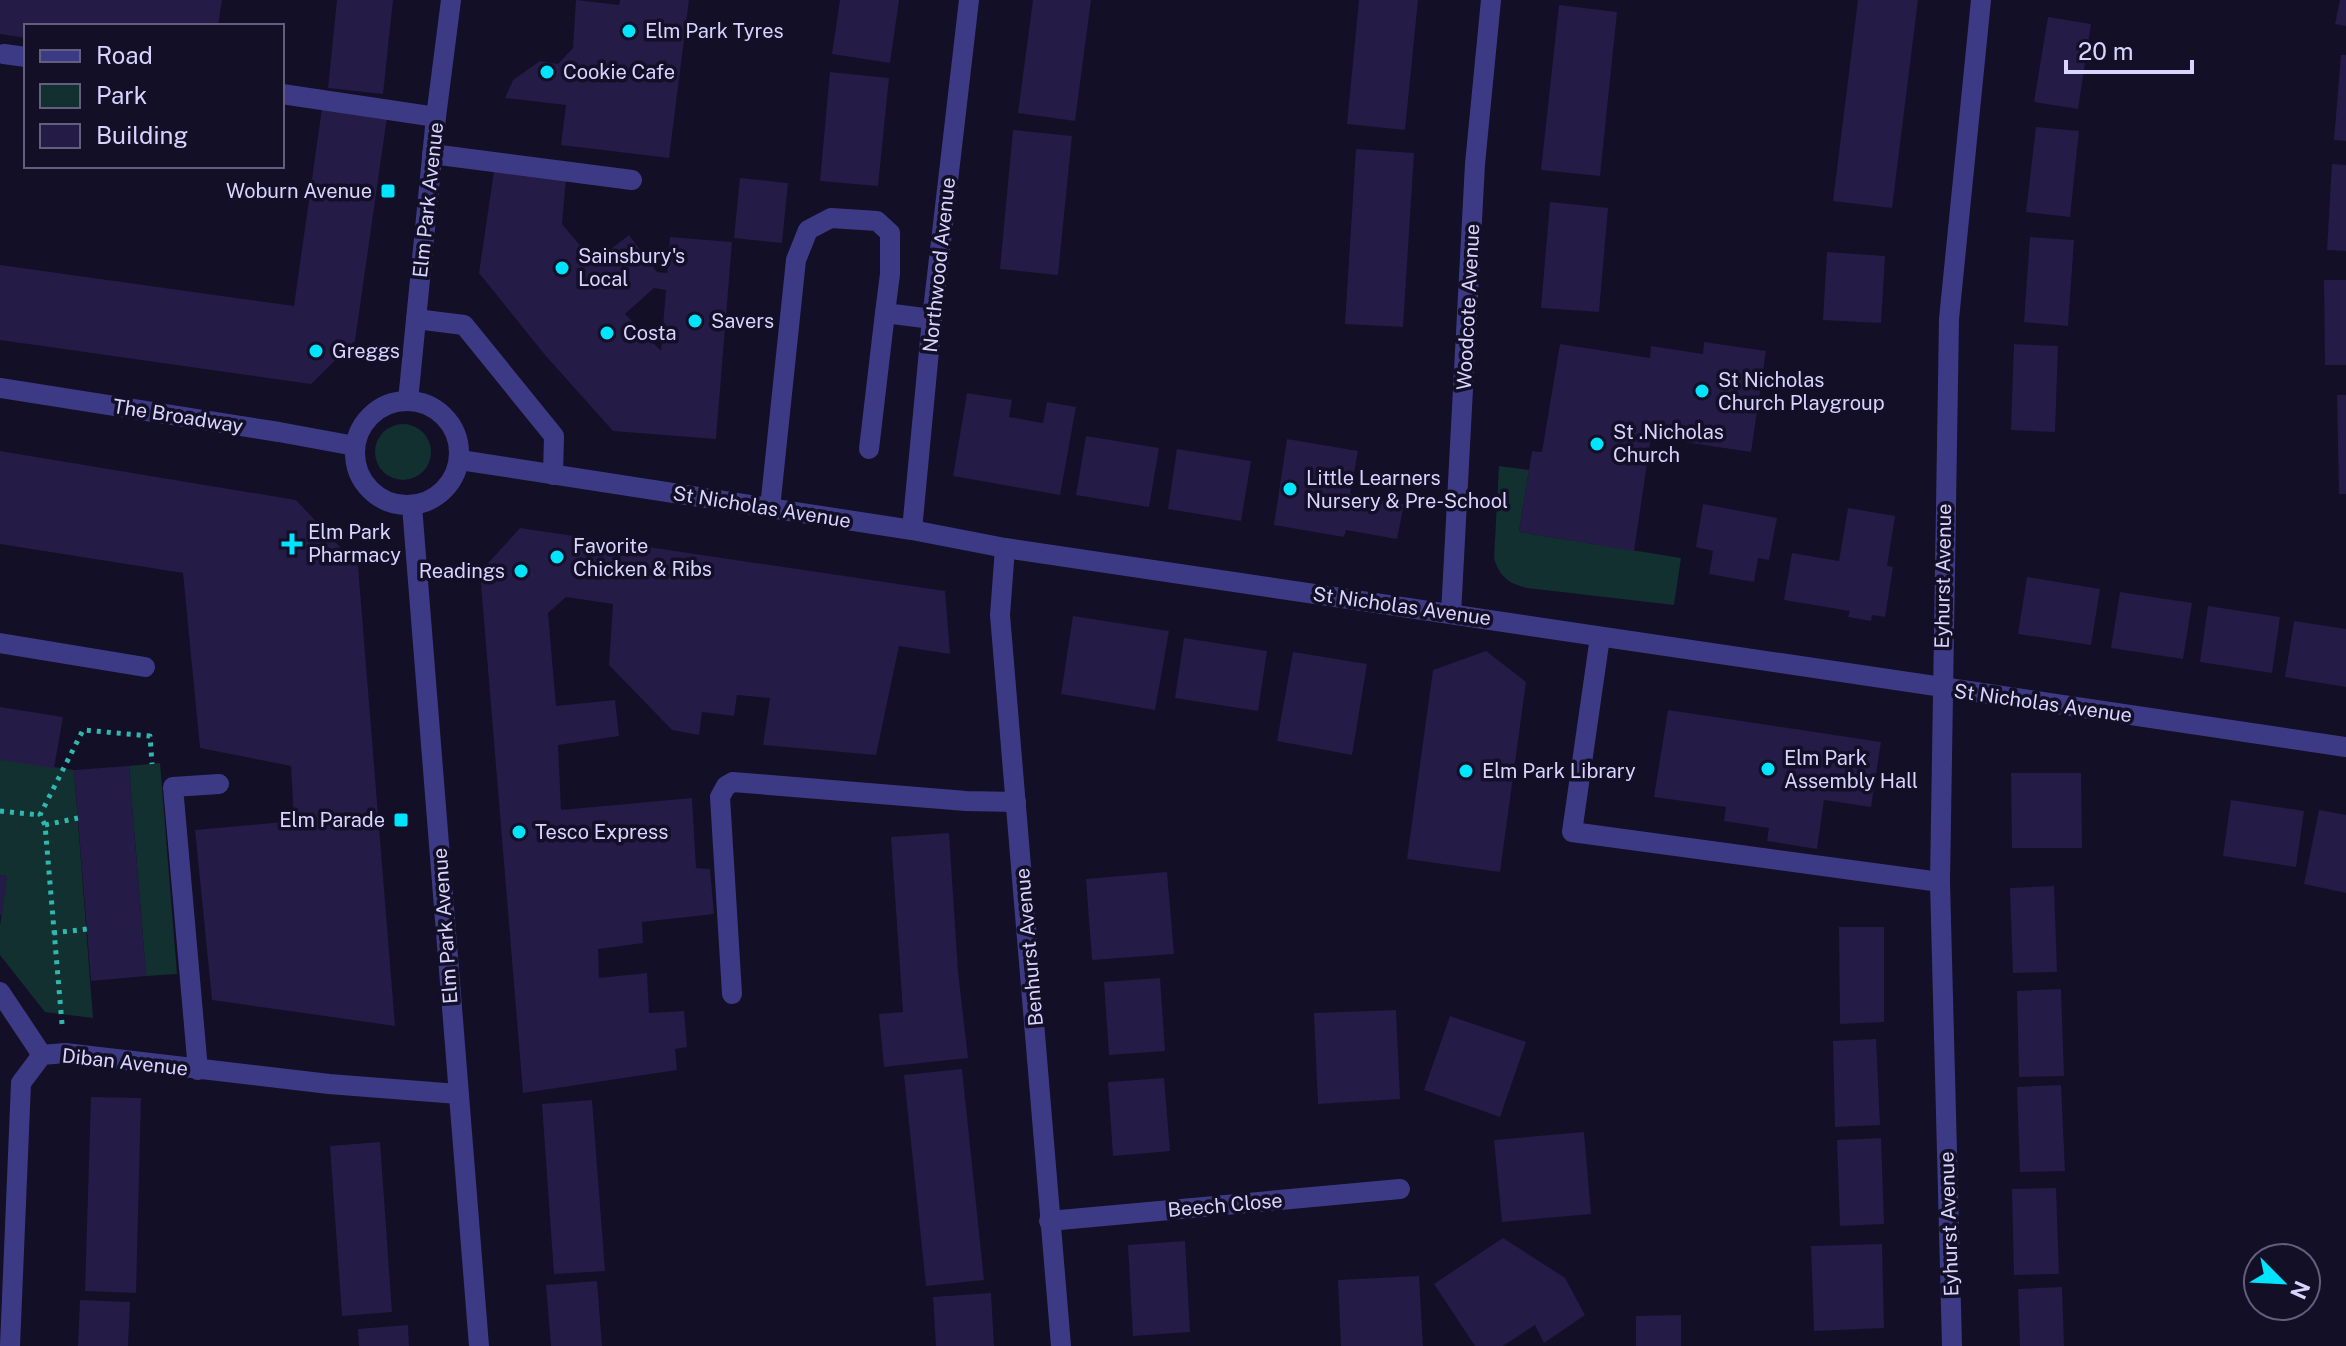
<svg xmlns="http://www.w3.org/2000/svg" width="2346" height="1346" font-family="'Public Sans',sans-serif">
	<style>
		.green { fill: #12302f }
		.building { fill: #241b47; fill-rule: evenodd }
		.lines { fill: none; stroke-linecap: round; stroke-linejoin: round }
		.path { stroke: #2fb8b0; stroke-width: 5; stroke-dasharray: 4 6; stroke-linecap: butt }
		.minor { stroke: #3d3a85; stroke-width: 20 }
		.poi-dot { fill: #00e5ff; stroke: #130f26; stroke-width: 3 }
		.labels { text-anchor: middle; stroke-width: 7; stroke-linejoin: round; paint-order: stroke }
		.poi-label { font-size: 20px; fill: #d9d4ff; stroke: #130f26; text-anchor: start }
		.street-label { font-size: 20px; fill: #d9d4ff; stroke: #130f26 }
	</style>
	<rect width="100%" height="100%" fill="#130f26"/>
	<g class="green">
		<circle cx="403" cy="452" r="28"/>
		<path d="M1499,466L1529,470L1519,532L1681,558L1674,605L1527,588C1508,583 1501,578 1494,559Z"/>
		<path d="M0,759L74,770L93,1018L45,1012L0,955V926L7,876L0,875Z"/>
		<path d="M160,763L177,974L146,976L129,766Z"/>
	</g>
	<g class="building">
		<path d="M0,0H222L218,26H26V38L0,34Z"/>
		<path d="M337,0H393L383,94L328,88Z"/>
		<path d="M576,0L619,5L620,0H689L669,158L561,145L566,105L505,98L513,80L540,61L558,64L573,48Z"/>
		<path d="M840,0H899L890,63L832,54Z"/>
		<path d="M1033,0H1091L1075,121L1018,113Z"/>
		<path d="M1359,0H1418L1405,130L1347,124Z"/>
		<path d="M1858,0H1918L1892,208L1833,201Z"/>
		<path d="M2340,0H2346V26L2335,24Z"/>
		<path d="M1559,5L1617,12L1600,176L1541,170Z"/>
		<path d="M2048,17L2091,24L2078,109L2034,102Z"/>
		<path d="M2341,55H2346V141L2334,140Z"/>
		<path d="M830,72L889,78L878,186L820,181Z"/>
		<path d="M322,108L387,117L355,341L311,384L0,340V265L294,306Z"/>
		<path d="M2036,127L2079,131L2070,217L2026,212Z"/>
		<path d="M1013,130L1072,136L1058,275L1000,269Z"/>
		<path d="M1356,149L1414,153L1403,327L1345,324Z"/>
		<path d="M2332,164L2346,165V251L2327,250Z"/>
		<path d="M494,171L566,178L562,224L594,262L629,235L657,272L667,273L670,237L732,242L716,439L613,431L545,355L479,273ZM654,288L666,290L661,351L625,314Z"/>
		<path d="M740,178L788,183L782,243L734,238Z"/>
		<path d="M1550,202L1608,208L1599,312L1541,308Z"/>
		<path d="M2030,237L2074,240L2068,326L2024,322Z"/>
		<path d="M1827,252L1885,256L1881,323L1823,320Z"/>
		<path d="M2324,280H2346V365H2325Z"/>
		<path d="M1704,342L1766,351L1751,452L1651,437L1634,551L1519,532L1532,451L1542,452L1560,344L1650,358L1651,346L1703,354Z"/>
		<path d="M2014,344L2058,346L2055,432L2011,430Z"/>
		<path d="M967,393L1012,400L1009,417L1043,423L1047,402L1076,407L1060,495L953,476Z"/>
		<path d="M2337,395H2346V494H2339Z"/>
		<path d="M1086,436L1159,448L1149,507L1076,495Z"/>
		<path d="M1287,439L1358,451L1350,494L1404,504L1397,539L1346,530L1344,537L1274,525Z"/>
		<path d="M1177,449L1251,461L1241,521L1168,509Z"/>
		<path d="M0,451L296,500L358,566L395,1026L212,1000L195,830L294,821L291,766L200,748L183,573L0,544Z"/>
		<path d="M1703,504L1777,518L1769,560L1758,558L1754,582L1709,574L1713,551L1696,547Z"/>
		<path d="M1848,508L1895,516L1887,566L1893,567L1885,617L1872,615L1871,621L1848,617L1850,611L1784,600L1792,553L1839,561Z"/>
		<path d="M520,528L945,591L950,654L899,646L876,755L763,745L770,698L737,695L734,716L702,712L699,735L672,730L609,665L613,604L566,597L548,613L556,706L615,700L619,736L558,745L561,810L692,798L696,868L710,869L714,914L642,922L643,943L598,949L599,978L647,973L649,1013L684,1011L687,1047L675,1049L677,1070L523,1093L480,572Z"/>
		<path d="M2027,577L2100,589L2091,645L2018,634Z"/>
		<path d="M2120,592L2192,603L2183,659L2111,648Z"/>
		<path d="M2208,606L2280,617L2272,673L2200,662Z"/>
		<path d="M1073,616L1169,631L1155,710L1061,694Z"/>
		<path d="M2294,621L2346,629V687L2285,677Z"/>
		<path d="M1184,638L1267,651L1258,711L1175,698Z"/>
		<path d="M1486,651L1526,682L1500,872L1407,859L1433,670Z"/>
		<path d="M1293,652L1367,664L1352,755L1277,741Z"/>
		<path d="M0,707L63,717L54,768L0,760Z"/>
		<path d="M1668,710L1881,742L1871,807L1824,800L1817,849L1767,841L1769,828L1724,821L1726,807L1654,797Z"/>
		<path d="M129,766L146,976L91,981L74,770Z"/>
		<path d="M2011,773H2081L2082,848H2012Z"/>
		<path d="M2231,800L2304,811L2296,867L2223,856Z"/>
		<path d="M2319,810L2346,815V893L2304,884Z"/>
		<path d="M949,833L958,972L968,1058L884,1067L879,1014L903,1012L891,837Z"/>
		<path d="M1167,872L1174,954L1092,960L1086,879Z"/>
		<path d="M0,875L7,876L2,915H0Z"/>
		<path d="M2054,886L2057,972L2013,973L2010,888Z"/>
		<path d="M1839,927H1884V1022L1840,1024Z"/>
		<path d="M1160,978L1165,1051L1109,1055L1104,982Z"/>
		<path d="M2061,989L2064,1076L2019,1077L2017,991Z"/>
		<path d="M1396,1010L1400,1099L1318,1104L1314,1013Z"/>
		<path d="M1450,1016L1526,1042L1500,1117L1424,1090Z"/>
		<path d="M1876,1039L1880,1125L1835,1127L1833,1041Z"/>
		<path d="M962,1069L984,1280L926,1286L904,1075Z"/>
		<path d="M1164,1078L1170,1151L1113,1156L1108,1082Z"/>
		<path d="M2061,1085L2065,1171L2020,1172L2017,1087Z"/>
		<path d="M91,1097L141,1098L136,1293L85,1291Z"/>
		<path d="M592,1100L605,1271L554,1274L542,1104Z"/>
		<path d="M1584,1132L1591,1214L1502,1222L1494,1140Z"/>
		<path d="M1881,1138L1884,1224L1840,1226L1837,1140Z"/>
		<path d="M380,1142L392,1312L342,1316L330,1146Z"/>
		<path d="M2056,1188L2059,1274L2014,1275L2012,1189Z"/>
		<path d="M1503,1238L1565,1278L1585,1315L1544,1343L1535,1325L1503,1346H1475L1434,1284Z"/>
		<path d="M1185,1241L1190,1332L1133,1336L1128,1245Z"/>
		<path d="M1882,1244L1884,1328L1814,1331L1811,1246Z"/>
		<path d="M1419,1276L1423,1346H1341L1338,1280Z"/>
		<path d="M597,1281L602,1346H551L546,1285Z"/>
		<path d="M2062,1287L2064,1346H2020L2018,1289Z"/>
		<path d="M991,1293L994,1346H936L933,1297Z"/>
		<path d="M80,1300L130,1302L128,1346H78Z"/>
		<path d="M1681,1315V1346H1636V1316Z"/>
		<path d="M408,1325L409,1346H359L358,1329Z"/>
	</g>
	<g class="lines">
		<g class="path">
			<path d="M0,811L40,815"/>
			<path d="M45,825L78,818"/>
			<path d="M53,933L87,929"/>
			<path d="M62,1024L45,825L40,815L83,730L150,736L152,764"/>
		</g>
		<g class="minor">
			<path d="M4,54L26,57"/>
			<path d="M282,94L436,117"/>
			<path d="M432,154L632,180"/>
			<path d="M416,319L464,325L554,436L553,475"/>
			<path d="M0,388L279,432L355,446"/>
			<circle cx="407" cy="453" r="52"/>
			<path d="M408,401L436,117L451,0"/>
			<path d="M869,449L885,313"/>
			<path d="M460,460L912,530L1005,548L2346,747"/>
			<path d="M412,506L479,1346"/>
			<path d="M770,508L796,260L808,230L831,218L877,221L890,233V274L885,313L932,319"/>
			<path d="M912,530L932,319L969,0"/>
			<path d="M1005,548L1000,615L1061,1346"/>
			<path d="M1451,614L1475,164L1491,0"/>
			<path d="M1600,637L1572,832L1940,882"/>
			<path d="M0,643L145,667"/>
			<path d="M0,992L42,1055"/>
			<path d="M732,994L720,797L726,786L733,782L966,801L1016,802"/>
			<path d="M198,1070L173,787L219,784"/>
			<path d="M1049,1221L1400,1189"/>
			<path d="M10,1346L21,1083L42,1055L65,1053L329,1084L458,1094"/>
			<path d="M1952,1346L1940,882L1949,319L1981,0"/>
		</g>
	</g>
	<g class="poi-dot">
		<circle cx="629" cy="31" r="8"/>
		<circle cx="547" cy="72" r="8"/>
		<rect x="380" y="183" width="16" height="16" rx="4"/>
		<circle cx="562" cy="268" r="8"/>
		<circle cx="695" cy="321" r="8"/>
		<circle cx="607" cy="333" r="8"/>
		<circle cx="316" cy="351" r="8"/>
		<circle cx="1702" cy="391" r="8"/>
		<circle cx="1597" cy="444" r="8"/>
		<circle cx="1290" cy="489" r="8"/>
		<path d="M288 532h8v8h8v8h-8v8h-8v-8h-8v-8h8z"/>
		<circle cx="557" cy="557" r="8"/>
		<circle cx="521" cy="571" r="8"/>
		<circle cx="1768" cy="769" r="8"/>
		<circle cx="1466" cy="771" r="8"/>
		<rect x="393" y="812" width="16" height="16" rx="4"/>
		<circle cx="519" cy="832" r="8"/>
	</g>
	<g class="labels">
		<g class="poi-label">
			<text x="645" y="38">Elm Park Tyres</text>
			<text x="563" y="79">Cookie Cafe</text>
			<text x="372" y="198" text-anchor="end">Woburn Avenue</text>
			<text x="578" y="263">Sainsbury's<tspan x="578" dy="23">Local</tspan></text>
			<text x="711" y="328">Savers</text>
			<text x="623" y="340">Costa</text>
			<text x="332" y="358">Greggs</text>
			<text x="1718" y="387">St Nicholas<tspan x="1718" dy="23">Church Playgroup</tspan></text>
			<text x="1613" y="439">St .Nicholas<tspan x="1613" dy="23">Church</tspan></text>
			<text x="1306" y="485">Little Learners<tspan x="1306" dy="23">Nursery &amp; Pre-School</tspan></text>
			<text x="308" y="539">Elm Park<tspan x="308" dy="23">Pharmacy</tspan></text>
			<text x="573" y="553">Favorite<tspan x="573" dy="23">Chicken &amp; Ribs</tspan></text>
			<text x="505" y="578" text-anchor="end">Readings</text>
			<text x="1784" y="765">Elm Park<tspan x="1784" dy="23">Assembly Hall</tspan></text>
			<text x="1482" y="778">Elm Park Library</text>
			<text x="385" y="827" text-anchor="end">Elm Parade</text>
			<text x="535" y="839">Tesco Express</text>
		</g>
		<g class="street-label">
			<text transform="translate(428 200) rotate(-84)" y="7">Elm Park Avenue</text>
			<text transform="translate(939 265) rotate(-84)" y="7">Northwood Avenue</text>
			<text transform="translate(1468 307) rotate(-87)" y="7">Woodcote Avenue</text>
			<text transform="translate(178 416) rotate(9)" y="7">The Broadway</text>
			<text transform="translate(762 507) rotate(9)" y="7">St Nicholas Avenue</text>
			<text transform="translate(1943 576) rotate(-89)" y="7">Eyhurst Avenue</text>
			<text transform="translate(1402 606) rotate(8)" y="7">St Nicholas Avenue</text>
			<text transform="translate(2043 703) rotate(8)" y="7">St Nicholas Avenue</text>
			<text transform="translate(445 926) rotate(-94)" y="7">Elm Park Avenue</text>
			<text transform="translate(1029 947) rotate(-95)" y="7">Benhurst Avenue</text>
			<text transform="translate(125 1062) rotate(6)" y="7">Diban Avenue</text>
			<text transform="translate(1225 1205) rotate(-5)" y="7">Beech Close</text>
			<text transform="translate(1949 1224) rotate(-92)" y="7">Eyhurst Avenue</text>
		</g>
	</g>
	<rect x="24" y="24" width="260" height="144" fill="#130f26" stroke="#625e7d" stroke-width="2"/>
	<rect x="40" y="50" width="40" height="12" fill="#3d3a85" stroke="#625e7d" stroke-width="2"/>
	<text x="96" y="64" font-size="24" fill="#d9d4ff">Road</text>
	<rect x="40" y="84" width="40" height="24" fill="#12302f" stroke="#625e7d" stroke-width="2"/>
	<text x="96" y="104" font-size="24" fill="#d9d4ff">Park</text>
	<rect x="40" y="124" width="40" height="24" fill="#241b47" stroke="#625e7d" stroke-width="2"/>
	<text x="96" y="144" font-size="24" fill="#d9d4ff">Building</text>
	<g transform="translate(2282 1282) rotate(114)"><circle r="38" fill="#130f26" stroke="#625e7d" stroke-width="2"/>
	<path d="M0-6L14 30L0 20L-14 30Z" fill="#00e5ff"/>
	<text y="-12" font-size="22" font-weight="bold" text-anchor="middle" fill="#d9d4ff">N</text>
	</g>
	<path d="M2066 60v12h126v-12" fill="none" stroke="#d9d4ff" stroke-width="4"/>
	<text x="2078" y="60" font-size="24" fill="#d9d4ff" stroke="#130f26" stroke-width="6" paint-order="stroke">20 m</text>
</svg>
